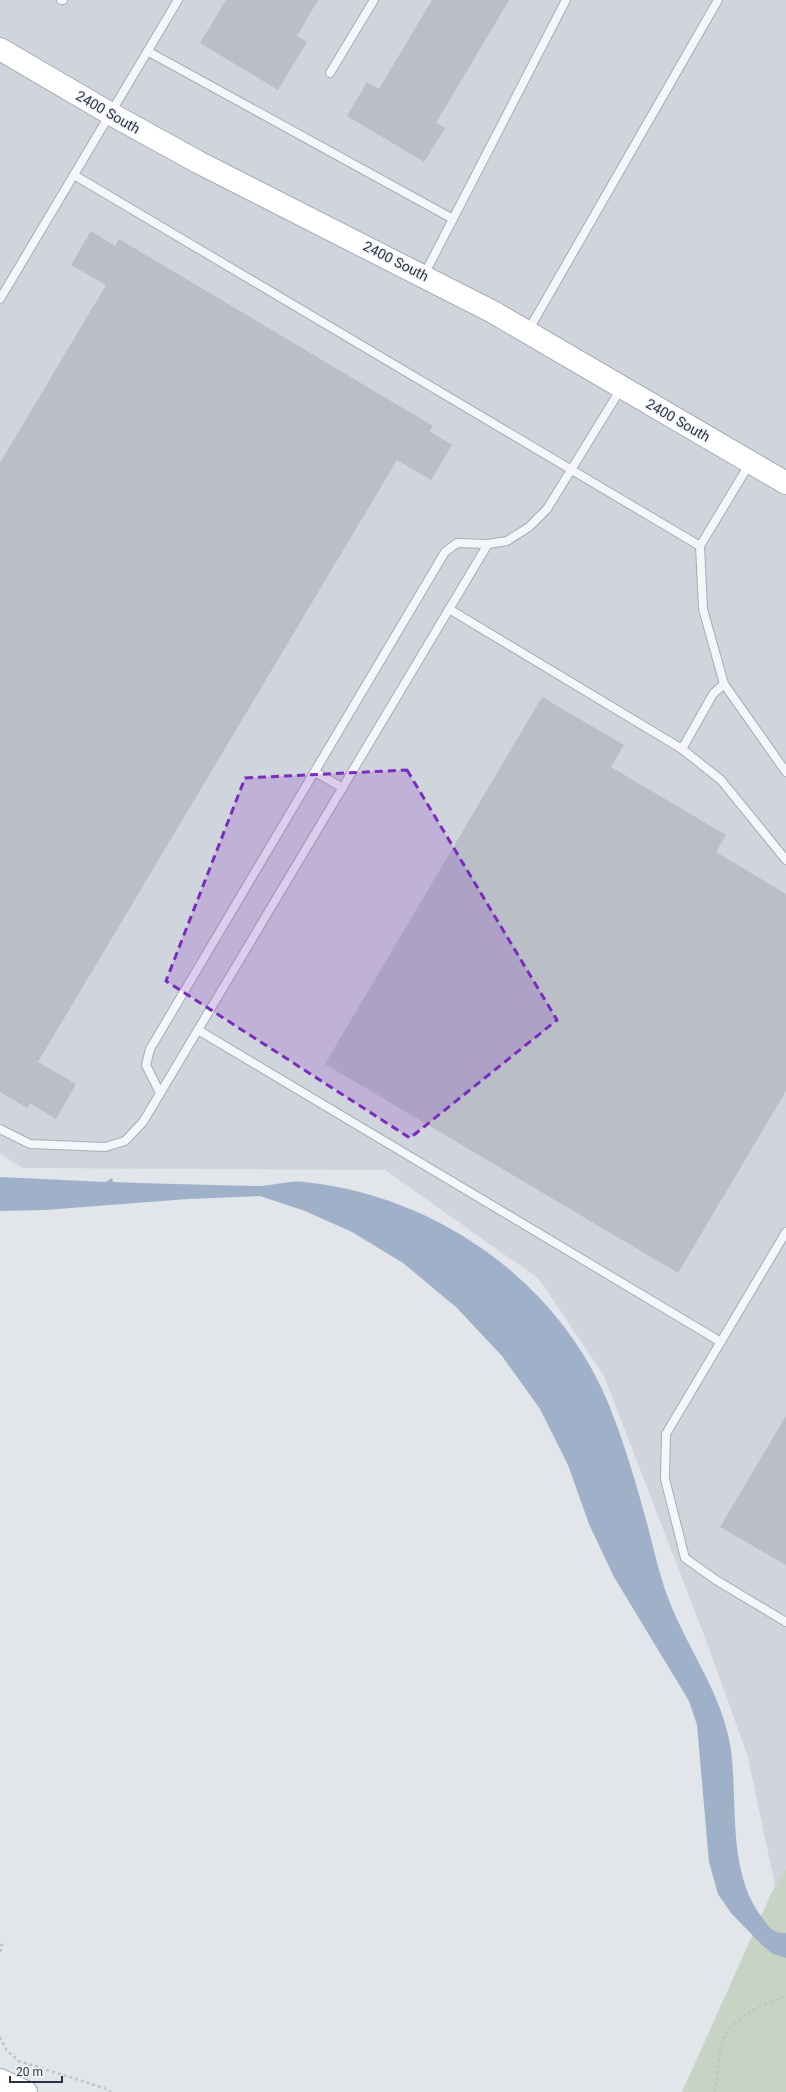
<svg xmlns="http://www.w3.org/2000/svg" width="786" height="2092" font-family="Roboto,sans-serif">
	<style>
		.built { fill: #d0d4dc }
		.green { fill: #c7d4c3 }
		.water { fill: #9eb1c9 }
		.building { fill: #b9bec7 }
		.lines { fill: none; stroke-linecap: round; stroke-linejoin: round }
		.lane-casing { stroke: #a7acb4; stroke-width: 10 }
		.secondary-casing { stroke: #a7acb4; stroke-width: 24 }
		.path { stroke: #c0c3c9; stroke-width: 2.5; stroke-dasharray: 3 3; stroke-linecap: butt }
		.lane { stroke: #f5f6f9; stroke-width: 8 }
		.secondary { stroke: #fff; stroke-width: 22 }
		.marked { fill: #7b2cbf; fill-opacity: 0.2; stroke: #7b2cbf; stroke-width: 3; stroke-dasharray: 8 5; stroke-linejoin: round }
		.labels { text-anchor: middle; stroke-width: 3; stroke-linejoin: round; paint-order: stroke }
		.street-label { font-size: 14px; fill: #2a3242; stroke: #f2f4f8 }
	</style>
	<rect width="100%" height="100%" fill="#e2e5ea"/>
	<path class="built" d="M0,0H786V1887L778,1900L748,1757L706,1640L604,1376L539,1279L385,1170L23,1168L0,1154Z"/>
	<path class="green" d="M786,1868V2092H682L771,1894Z"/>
	<path class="water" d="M0,1177L106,1182L112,1178L113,1182C161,1184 210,1185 258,1186C274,1186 288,1180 304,1182C436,1195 559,1282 609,1405C625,1445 637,1486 648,1527C654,1550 659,1573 667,1595C686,1648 723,1693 731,1750C738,1805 727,1873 763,1919C770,1928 774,1934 786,1933V1958L773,1954L763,1946L731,1913L718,1894L709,1862L697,1725L689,1701L614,1577L589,1524L568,1465L540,1409L502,1356L456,1307L403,1263L352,1232L305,1211L260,1196L188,1199L45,1210L0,1211Z"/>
	<g class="building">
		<path d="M226,0H318L297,36L307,42L278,90L200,43Z"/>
		<path d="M432,0H509L436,123L445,128L424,162L347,116L367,82L379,89Z"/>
		<path d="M91,231L115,246L119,239L433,426L429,431L452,445L431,480L397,460L38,1062L76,1084L56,1119L30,1103L27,1108L0,1092V463L106,285L71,265Z"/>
		<path d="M542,697L624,745L611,767L726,835L716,852L786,894V1091L678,1273L325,1064Z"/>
		<path d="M786,1416V1565L720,1527Z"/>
	</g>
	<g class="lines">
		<defs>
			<g id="lane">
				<path d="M61,0H63"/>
				<path d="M149,52L453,219"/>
				<path d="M330,73L374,0"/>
				<path d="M74,175L700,546"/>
				<path d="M424,275L566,0"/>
				<path d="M0,299L178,0"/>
				<path d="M528,331L718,0"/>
				<path d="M750,463L700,546L703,609L724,684L786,772"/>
				<path d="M449,609L682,749L713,694L724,684"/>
				<path d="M682,749L721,780L786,860"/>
				<path d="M315,772L343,788"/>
				<path d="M198,1030L721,1342"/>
				<path d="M160,1093L146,1065L150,1049L445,552L457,543L488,544"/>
				<path d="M0,1129L30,1144L105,1147L125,1141L143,1122L488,544L507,541L529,527L547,509L622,387"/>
				<path d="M786,1232L666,1434L665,1479L685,1558L716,1580L786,1622"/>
			</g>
			<g id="secondary">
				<path d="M0,49L111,114L198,162L493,312L786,483"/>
				<path d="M0,2080L26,2092"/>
			</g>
		</defs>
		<use href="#lane" class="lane-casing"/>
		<use href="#secondary" class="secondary-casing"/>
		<g class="path">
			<path d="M0,1945H2L0,1953"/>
			<path d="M0,2037L7,2051L19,2061L104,2088L111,2092"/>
			<path d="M714,2092C719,2077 718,2062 721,2047C727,2018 762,2005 786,1996"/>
		</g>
		<use href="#lane" class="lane"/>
		<use href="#secondary" class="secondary"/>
	</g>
	<path class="marked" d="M407,770L557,1020L410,1138L166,981L245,778Z"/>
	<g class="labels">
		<g class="street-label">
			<text transform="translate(108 112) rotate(30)" y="5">2400 South</text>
			<text transform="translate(396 261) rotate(27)" y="5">2400 South</text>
			<text transform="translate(678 420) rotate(30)" y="5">2400 South</text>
		</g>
	</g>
	<path d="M10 2076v6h52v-6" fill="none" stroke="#2a3242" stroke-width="2"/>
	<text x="16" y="2076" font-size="12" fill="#2a3242" stroke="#f2f4f8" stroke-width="3" paint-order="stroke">20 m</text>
</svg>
